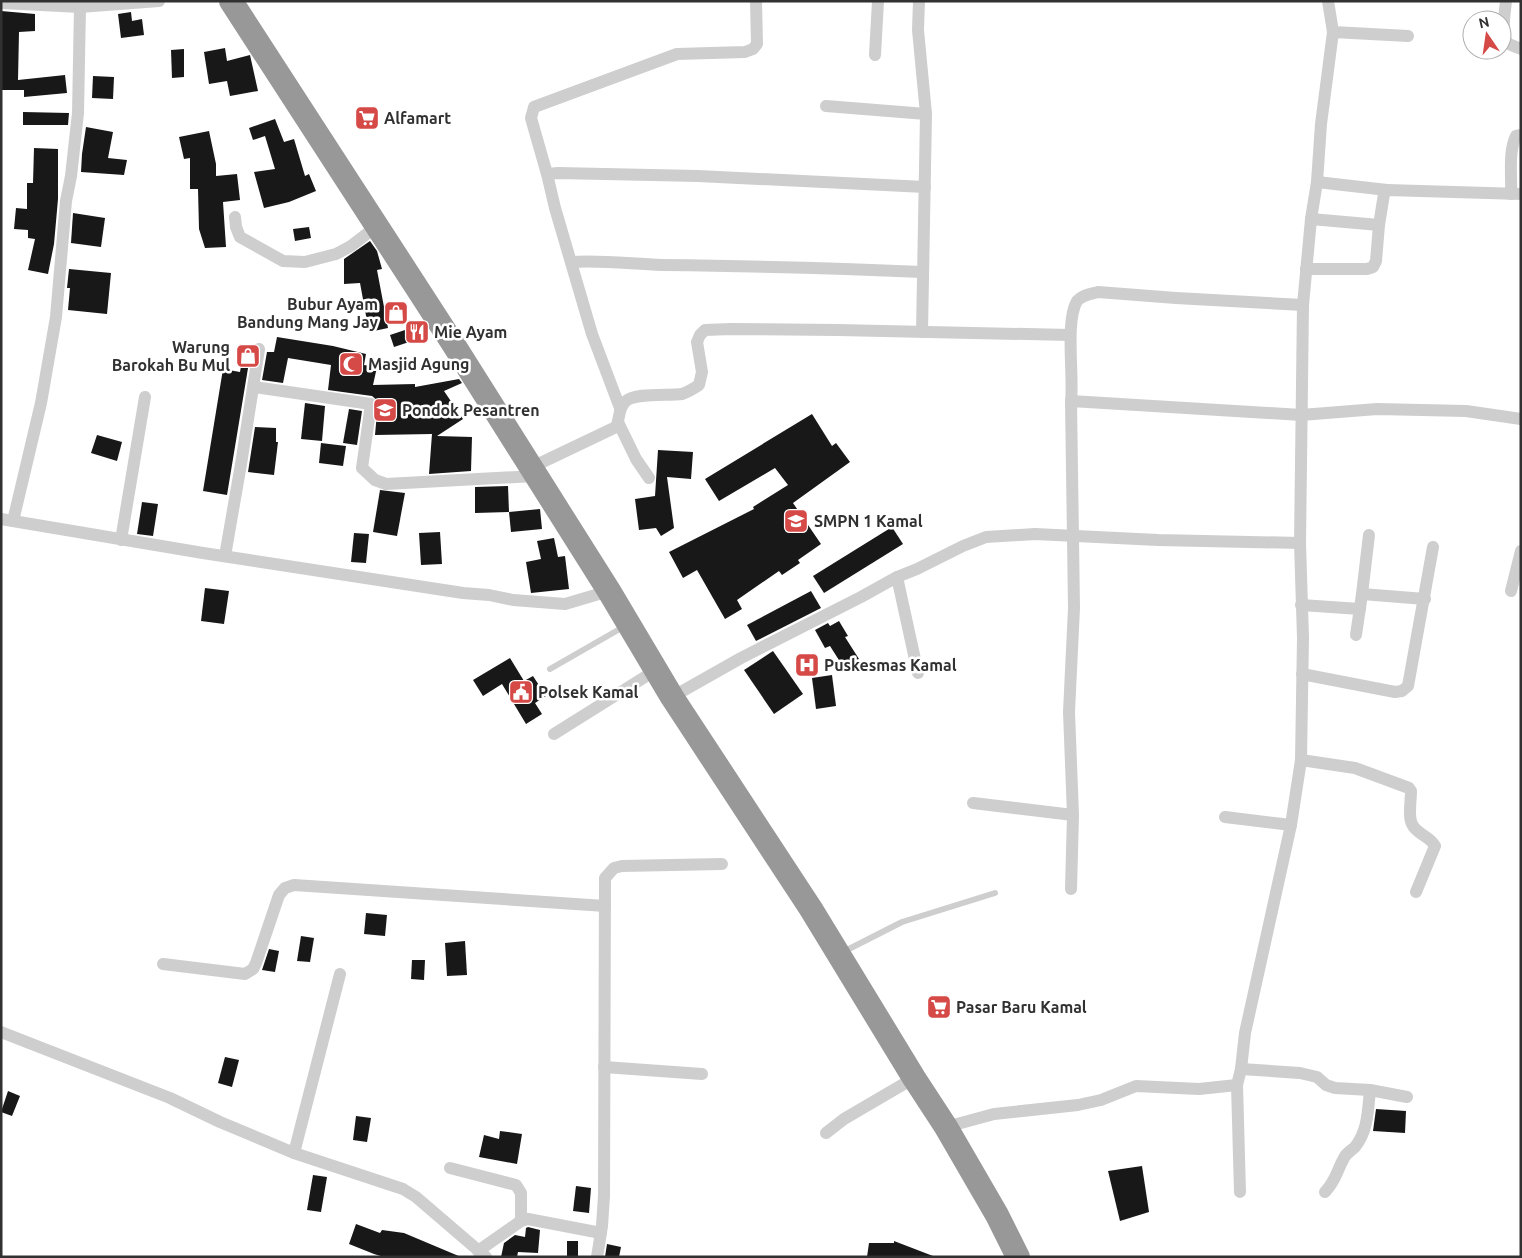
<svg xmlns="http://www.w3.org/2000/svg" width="1522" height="1258" font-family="Ubuntu,sans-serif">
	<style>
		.building { fill: #181818 }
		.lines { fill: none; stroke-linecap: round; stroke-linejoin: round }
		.lane { stroke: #cecece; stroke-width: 6 }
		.street { stroke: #cecece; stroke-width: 12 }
		.highway { stroke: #989898; stroke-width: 24 }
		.labels { text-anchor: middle; stroke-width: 5; stroke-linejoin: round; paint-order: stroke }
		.poi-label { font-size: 16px; font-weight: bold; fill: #313131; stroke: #fff; text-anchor: start }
	</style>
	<rect width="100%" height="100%" fill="#fff"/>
	<g class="building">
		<path d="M1,11L35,14V31L19,32L18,80L65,75L67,93L24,97V90H1Z"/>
		<path d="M131,12L132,21L142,19L144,35L121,38L118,14Z"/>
		<path d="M225,48L227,61L250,55L258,91L230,96L227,81L209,84L204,52Z"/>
		<path d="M184,49V77L172,78L171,50Z"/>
		<path d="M93,76L114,77L113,99L92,98Z"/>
		<path d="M23,112L69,113L68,125H23Z"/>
		<path d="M275,119L284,142L294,139L305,176L309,174L316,191L289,202L264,208L254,172L275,169L265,136L253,140L249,128Z"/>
		<path d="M86,127L113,132L108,158L127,160L124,175L81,172L82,154Z"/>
		<path d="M209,131L216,164V176L237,174L240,200L223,202L226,247L205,248L199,229L198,189H190V158L184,159L179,137Z"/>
		<path d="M34,148L58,149V199L54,244L48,274L28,270L35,239L28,238V230L14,229L16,208L27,209V183H33Z"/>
		<path d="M73,213L105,218L101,247L71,243Z"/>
		<path d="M309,227L311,238L295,241L293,229Z"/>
		<path d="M370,241L377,251L382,269L377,270L388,328L369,332L360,283L344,284V259Z"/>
		<path d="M69,269L111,273L107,314L68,310L70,288H67Z"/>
		<path d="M411,328L415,340L394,347L390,335Z"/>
		<path d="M277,337L333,346L366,354L364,365L377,367L373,385L415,384V387L459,379L462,383L444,391L463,419L437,436L472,437L471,471L429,474L432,434L375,435L378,401L372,396L328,390L331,365L288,358L283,383L262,380L267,352H274Z"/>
		<path d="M244,349L251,350L227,495L203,491L223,369L240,372Z"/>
		<path d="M305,403L325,406L322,441L301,439Z"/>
		<path d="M349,409L362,411L357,445L343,443Z"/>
		<path d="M812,414L832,446L836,443L850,462L793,503L821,544L798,560L800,563L782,575L779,571L737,600L742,609L725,619L697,570L683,578L669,552L754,509L753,507L788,485L775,468L719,501L705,479Z"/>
		<path d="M255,427L276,428V442H278L274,475L248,472Z"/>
		<path d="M97,435L122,442L117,461L91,453Z"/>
		<path d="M321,443L346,446L343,466L319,463Z"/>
		<path d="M658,450L693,452L691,479L667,477L674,528L661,536L656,528L639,530L635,499L655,496Z"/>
		<path d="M508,486L509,512L475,513V487Z"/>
		<path d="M380,490L405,493L397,536L373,532Z"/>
		<path d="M142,502L158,504L153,536L137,534Z"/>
		<path d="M540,509L542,529L511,532L509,512Z"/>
		<path d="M892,527L903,544L824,593L813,576Z"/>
		<path d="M440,532L442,564L421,565L419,533Z"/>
		<path d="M354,533L369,534L366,563L351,562Z"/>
		<path d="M554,538L558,557L565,556L569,589L531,593L526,562L541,559L537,541Z"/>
		<path d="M205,588L229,591L224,624L201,621Z"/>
		<path d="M811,591L821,608L756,641L747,625Z"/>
		<path d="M839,621L848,636L845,637L859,659L844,668L830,646L825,648L815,630L828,623L830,626Z"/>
		<path d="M773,651L803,694L774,714L744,670Z"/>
		<path d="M510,658L524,681L533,676L546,696L535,703L542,714L526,724L502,684L483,696L473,680Z"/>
		<path d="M832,675L836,706L816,709L812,678Z"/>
		<path d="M366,913L387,915L385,936L364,934Z"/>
		<path d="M301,936L314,938L310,962L297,961Z"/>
		<path d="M465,941L467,975L447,976L445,943Z"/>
		<path d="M269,949L279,951L275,972L262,970Z"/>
		<path d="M412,960H425L424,980L411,979Z"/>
		<path d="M225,1057L239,1060L232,1087L218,1083Z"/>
		<path d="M8,1091L20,1096L12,1116L1,1112Z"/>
		<path d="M1376,1109L1406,1111L1405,1133L1373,1131Z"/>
		<path d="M356,1116L371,1118L367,1142L353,1140Z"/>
		<path d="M500,1131L522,1134L517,1164L479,1157L484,1135L499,1139Z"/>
		<path d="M1142,1166L1149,1212L1120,1221L1108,1171Z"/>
		<path d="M313,1175L327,1177L321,1212L307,1210Z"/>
		<path d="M576,1186L591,1188L589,1213L573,1211Z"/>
		<path d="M356,1224L380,1233L382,1230L404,1233L461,1257H384L374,1254L349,1244Z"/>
		<path d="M528,1227L540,1230L538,1253L518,1252L517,1257H501L504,1243L515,1235L525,1237L526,1228Z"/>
		<rect x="567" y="1241" width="11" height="16"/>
		<path d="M894,1241L933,1256V1257H867L869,1243H894Z"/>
		<path d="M607,1244L621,1247L619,1257H605Z"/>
	</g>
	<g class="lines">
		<g class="lane">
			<path d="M550,669L625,626"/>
			<path d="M841,953L902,922L995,893"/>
		</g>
		<g class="street">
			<path d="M919,1L918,30L926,114L922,332"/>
			<path d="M1506,1C1505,12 1500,38 1509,44C1512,46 1517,47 1521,49"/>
			<path d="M1,3L80,7L159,1"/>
			<path d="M1333,32L1408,36"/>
			<path d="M875,55L878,1"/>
			<path d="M826,106L926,114"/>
			<path d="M547,174L531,118L534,107L677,54L745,52L753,49L757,44L756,1"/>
			<path d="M1317,182L1387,190"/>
			<path d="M1511,194C1512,177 1508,152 1516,136L1521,135"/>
			<path d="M235,217L236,227L240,237L283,261L305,262L336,254L351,246L377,226"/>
			<path d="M1311,219L1379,225"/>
			<path d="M571,262C602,260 631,264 662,265C749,266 836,268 922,272"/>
			<path d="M1306,269H1367L1373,267L1376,261L1379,225L1384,194L1387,190L1521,194"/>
			<path d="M254,387L371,404L362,468L375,480L386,484L535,476"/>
			<path d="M1071,401L1301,415L1377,409L1466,411L1521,419"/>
			<path d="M620,408L592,334L555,208L547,174L558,173L698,176L925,187"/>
			<path d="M618,422L636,459L649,478"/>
			<path d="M530,468L616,427C620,419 618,409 625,402C634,392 668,396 682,394C688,392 693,389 699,385L702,372L697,342L700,335L705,330L731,329L838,330L1070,335"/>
			<path d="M1,519L203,553L463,593L489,595L513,600L565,604L609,591"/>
			<path d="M13,521L41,403L56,317L66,201L71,176L78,113L80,7"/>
			<path d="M121,540L145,397"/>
			<path d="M225,556L241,464L259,349"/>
			<path d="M897,577L918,673"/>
			<path d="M1511,591L1521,551"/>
			<path d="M1362,594L1369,535"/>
			<path d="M1301,605L1360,609"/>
			<path d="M1356,635L1362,594L1425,599"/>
			<path d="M1302,674L1395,692L1402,691L1408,686L1433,547"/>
			<path d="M672,697L741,658L861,597L897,577L917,569L963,546L986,537L1035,534L1158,540L1300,543"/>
			<path d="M554,734L656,670"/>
			<path d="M1301,760L1355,768L1409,788L1411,791C1411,801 1408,816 1412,824C1416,834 1430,836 1435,846L1416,892"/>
			<path d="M973,803L1073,815"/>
			<path d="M1225,817L1291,825"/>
			<path d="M1071,889L1073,815L1069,712L1074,608L1071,401C1074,377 1065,321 1077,301C1082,295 1091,294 1098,292L1176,298L1303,305"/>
			<path d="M163,964L245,974L253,969L256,963L279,895L285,888L294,885L605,906"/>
			<path d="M1,1032L170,1098L220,1122L294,1153L403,1189L416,1197L486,1257"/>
			<path d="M604,1067L702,1074"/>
			<path d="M1241,1069L1300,1073L1317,1077L1326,1085L1335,1088L1370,1090L1407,1097"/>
			<path d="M1237,1085L1240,1192"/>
			<path d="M946,1127L994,1114L1078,1105L1101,1100L1136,1086L1199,1089L1237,1085L1241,1069L1245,1033L1291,825L1301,760L1303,638L1300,543L1303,305L1311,219L1317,182L1321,124L1333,32L1328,1"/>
			<path d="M826,1133L844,1119L914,1078"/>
			<path d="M294,1153L340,974"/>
			<path d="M450,1168L516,1185L521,1193V1221"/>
			<path d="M1325,1192C1337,1179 1336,1172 1344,1158C1346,1153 1351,1151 1355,1147C1368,1131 1368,1110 1370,1090"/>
			<path d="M478,1251L521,1221L528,1219L601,1233"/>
			<path d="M597,1257L602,1226L604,1196L605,878L614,868L622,866L722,864"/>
		</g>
		<path class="highway" d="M231,1L452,342L609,591L672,697L811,909L914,1078L946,1127L997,1215L1018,1257"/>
	</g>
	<defs>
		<symbol id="supermarket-square" viewBox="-11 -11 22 22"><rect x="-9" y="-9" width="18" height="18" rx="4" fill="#d54946" stroke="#fff"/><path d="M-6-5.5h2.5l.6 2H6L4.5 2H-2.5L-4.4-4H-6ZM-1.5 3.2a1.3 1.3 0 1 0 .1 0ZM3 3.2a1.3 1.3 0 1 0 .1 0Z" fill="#fff"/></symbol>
		<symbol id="shop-square" viewBox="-11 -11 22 22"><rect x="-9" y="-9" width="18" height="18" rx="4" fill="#d54946" stroke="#fff"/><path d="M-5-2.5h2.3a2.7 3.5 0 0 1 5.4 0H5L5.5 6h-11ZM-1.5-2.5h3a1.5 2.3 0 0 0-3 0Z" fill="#fff"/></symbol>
		<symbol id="restaurant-square" viewBox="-11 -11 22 22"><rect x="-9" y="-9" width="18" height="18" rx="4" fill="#d54946" stroke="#fff"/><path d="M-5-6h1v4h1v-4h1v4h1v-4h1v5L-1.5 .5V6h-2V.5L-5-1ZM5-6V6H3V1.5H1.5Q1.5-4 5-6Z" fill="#fff"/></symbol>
		<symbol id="mosque-square" viewBox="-11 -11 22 22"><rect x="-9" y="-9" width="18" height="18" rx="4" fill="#d54946" stroke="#fff"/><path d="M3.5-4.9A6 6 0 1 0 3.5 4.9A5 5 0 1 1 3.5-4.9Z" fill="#fff"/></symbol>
		<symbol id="school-square" viewBox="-11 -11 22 22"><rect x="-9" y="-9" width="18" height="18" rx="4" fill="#d54946" stroke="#fff"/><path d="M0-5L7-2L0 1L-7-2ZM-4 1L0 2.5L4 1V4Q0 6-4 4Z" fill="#fff"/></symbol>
		<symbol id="hospital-square" viewBox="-11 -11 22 22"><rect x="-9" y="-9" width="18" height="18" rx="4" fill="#d54946" stroke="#fff"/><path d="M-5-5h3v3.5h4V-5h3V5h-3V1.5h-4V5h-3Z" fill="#fff"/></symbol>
		<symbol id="civic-square" viewBox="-11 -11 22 22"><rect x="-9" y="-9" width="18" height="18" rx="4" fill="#d54946" stroke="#fff"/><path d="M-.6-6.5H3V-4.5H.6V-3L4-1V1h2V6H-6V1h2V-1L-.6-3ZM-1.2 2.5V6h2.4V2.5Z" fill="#fff"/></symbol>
	</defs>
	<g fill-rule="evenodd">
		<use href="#supermarket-square" x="353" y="104" width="28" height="28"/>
		<use href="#shop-square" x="382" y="299" width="28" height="28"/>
		<use href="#restaurant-square" x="403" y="318" width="28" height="28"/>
		<use href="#shop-square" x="234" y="342" width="28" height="28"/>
		<use href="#mosque-square" x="337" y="350" width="28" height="28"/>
		<use href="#school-square" x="371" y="396" width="28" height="28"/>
		<use href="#school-square" x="782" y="507" width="28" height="28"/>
		<use href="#hospital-square" x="793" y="651" width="28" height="28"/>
		<use href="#civic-square" x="507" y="678" width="28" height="28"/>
		<use href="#supermarket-square" x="925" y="993" width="28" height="28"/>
	</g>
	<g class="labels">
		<g class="poi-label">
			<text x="384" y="124">Alfamart</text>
			<text x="378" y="310" text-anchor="end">Bubur Ayam<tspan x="378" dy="18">Bandung Mang Jay</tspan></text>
			<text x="434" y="338">Mie Ayam</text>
			<text x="230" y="353" text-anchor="end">Warung<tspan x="230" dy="18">Barokah Bu Mul</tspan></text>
			<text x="368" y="370">Masjid Agung</text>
			<text x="402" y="416">Pondok Pesantren</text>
			<text x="814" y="527">SMPN 1 Kamal</text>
			<text x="824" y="671">Puskesmas Kamal</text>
			<text x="538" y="698">Polsek Kamal</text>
			<text x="956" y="1013">Pasar Baru Kamal</text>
		</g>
	</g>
	<rect width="1522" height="1258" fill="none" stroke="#313131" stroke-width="5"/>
	<g transform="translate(1487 35) rotate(347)"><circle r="24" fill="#ffffff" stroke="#adadad"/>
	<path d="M0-4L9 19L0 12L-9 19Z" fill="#d54946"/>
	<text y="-8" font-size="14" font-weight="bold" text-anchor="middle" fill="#313131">N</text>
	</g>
</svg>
